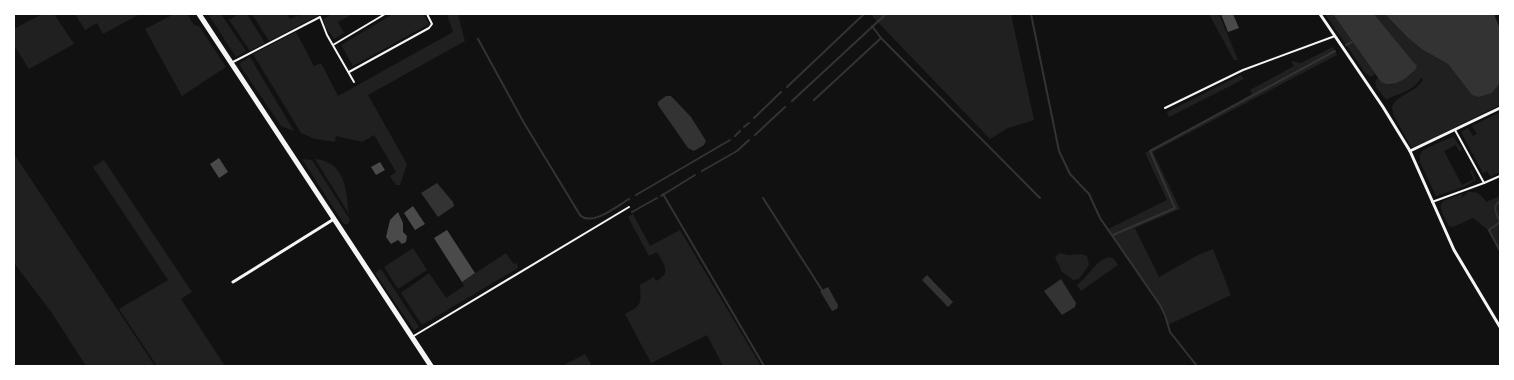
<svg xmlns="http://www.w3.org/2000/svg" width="1514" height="380" font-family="'Sofia Sans Condensed',sans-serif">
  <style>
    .green { fill: #202020 }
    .water { fill: #333 }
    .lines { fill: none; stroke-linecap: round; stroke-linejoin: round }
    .stream { stroke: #333; stroke-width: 2 }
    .building { fill: #4a4a4a }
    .service { stroke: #f5f5f5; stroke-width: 2 }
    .minor { stroke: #f5f5f5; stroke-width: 3 }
    .primary { stroke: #f5f5f5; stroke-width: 5 }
  </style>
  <rect width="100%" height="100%" fill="#111"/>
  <!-- green -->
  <g class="green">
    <polygon points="42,14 54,14 74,44 29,69 14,45 14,29"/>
    <polygon points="75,14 140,14 103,34 97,23 85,30"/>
    <polygon points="174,14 187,14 194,25 199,26 226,67 182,96 145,29"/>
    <polygon points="208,14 221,14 246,51 236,57"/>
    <polygon points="239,14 247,14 265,43 250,51 229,20"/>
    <polygon points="252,14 287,14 290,19 298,15 299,17 302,14 318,14 317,16 269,41"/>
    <polygon points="332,14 353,14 338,22 344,33 334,39 326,28 323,19"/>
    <polygon points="393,14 423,14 429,24 353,66 341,45"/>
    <polygon points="447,14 458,14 465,41 368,95 407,164 400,185 396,185 390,176 396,172 374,135 362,142 336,136 335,142 315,139 301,133 253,54 296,32 314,66 321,63 338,96 453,32"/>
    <polygon points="870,14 1011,14 1034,120 1008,128 990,139"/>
    <polygon points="1209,14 1219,14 1238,60 1234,60"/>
    <polygon points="1325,14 1333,14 1375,74 1371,77 1366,74"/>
    <path d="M1374,14H1385L1407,37L1423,50L1448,64L1472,95L1492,93L1500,83V105L1415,147H1411L1393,114L1392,107C1397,94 1415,93 1423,80L1421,78C1414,91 1399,93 1386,100L1376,87L1375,82L1378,78L1381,82L1391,85L1413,73L1415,64Z"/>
    <polygon points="1333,47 1337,55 1153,152 1180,209 1135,228 1159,277 1198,255 1213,249 1231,295 1168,325 1166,314 1161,305 1108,229 1167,200 1145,153 1252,94 1250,90 1294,66 1291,61 1301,63"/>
    <polygon points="250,57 294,131 281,126 241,67 240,63"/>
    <polygon points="1241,75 1244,79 1169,117 1167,112"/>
    <polygon points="1500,112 1500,172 1491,177 1487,171 1483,173 1461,132 1468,128 1473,136 1477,134 1472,126"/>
    <polygon points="1454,137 1462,150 1459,151 1456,145 1444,151 1462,185 1474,179 1470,171 1472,170 1476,180 1466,186 1436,196 1420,162 1420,155 1423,150 1449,138"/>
    <polygon points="14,154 155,366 86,366 52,313 14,263"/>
    <polygon points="302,159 312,160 350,220 348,224 344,224"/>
    <path d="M315,159C346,162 346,190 349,214Z"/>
    <polygon points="104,160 192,292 181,299 225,366 157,366 119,309 168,280 93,167"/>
    <path d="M1468,192C1477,191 1482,195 1486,202L1500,196V253L1487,229L1473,218L1453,227L1449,226C1436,202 1437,202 1463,194L1461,199Z"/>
    <path d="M633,214L650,246L680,230L761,366H723L707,335L651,363L625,314C642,305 641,304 640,285L654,277L656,281C672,273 664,264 657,252L649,256L628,217Z"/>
    <polygon points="413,248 427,270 398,289 384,267"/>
    <polygon points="506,253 514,264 517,263 518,268 422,325 401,293 429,273 446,298 464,286 462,282"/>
    <polygon points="1060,253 1068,255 1081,254 1087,256 1089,265 1079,279 1073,280 1061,271 1060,267 1055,258 1057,255"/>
    <path d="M1109,257L1114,259L1118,265L1081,291L1077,285C1088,277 1096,260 1109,257Z"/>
    <polygon points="381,269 419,327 414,330 375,273"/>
    <polygon points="585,354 592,366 562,366"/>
  </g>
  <!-- water -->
  <g class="water">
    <path d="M1333,14H1374L1415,64L1417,66L1415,70C1407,78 1393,89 1381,82Z"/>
    <polygon points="1385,14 1494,14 1500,29 1500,83 1492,93 1479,97 1472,95 1448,64 1423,50 1407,37"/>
    <polygon points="666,96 671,96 691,117 706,141 704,145 694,151 688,148 658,105 658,102"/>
    <polygon points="437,183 453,202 454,206 438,217 421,193"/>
    <polygon points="927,275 953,302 948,307 922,280"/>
    <polygon points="1061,279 1076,303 1075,307 1062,315 1044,291"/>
    <polygon points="828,287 838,305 837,309 832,311 820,291"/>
  </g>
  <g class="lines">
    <!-- stream -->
    <g class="stream">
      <polyline points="1031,14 1059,151 1070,174 1089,194 1100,218 1160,305 1165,315 1170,332 1197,366"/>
      <polyline points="872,26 881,38 1040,198"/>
      <path d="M478,39L524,123L580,215C592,227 617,206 629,199"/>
      <polyline points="1346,45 1352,42"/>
      <polyline points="787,87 864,14"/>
      <polyline points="814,100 880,39"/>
      <polyline points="792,101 886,14"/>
      <polyline points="754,118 781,92"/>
      <polyline points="744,127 749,123"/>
      <polyline points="755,135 785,107"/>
      <polyline points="735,136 740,131"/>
      <polyline points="702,171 737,151 749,140"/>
      <polyline points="663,194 764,366"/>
      <polyline points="636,195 730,140"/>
      <polyline points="661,196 695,175"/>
      <polyline points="763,198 822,290"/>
      <path d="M1500,201C1491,207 1497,214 1500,222L1489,230L1500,251"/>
      <polyline points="632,212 657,198"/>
      <polyline points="1113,235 1175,208 1150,151 1335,51"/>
    </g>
  </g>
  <!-- building -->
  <g class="building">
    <polygon points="1221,14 1233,14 1239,28 1228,32"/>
    <polygon points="219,158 228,172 219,178 210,164"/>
    <polygon points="380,162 385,170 376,175 371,167"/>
    <polygon points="413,206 425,224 415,230 404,213"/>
    <polygon points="398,212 403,223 403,232 407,236 406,242 402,244 398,240 391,244 386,237 390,220"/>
    <polygon points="447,230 475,273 462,282 434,238"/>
  </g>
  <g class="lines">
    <!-- service -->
    <g class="service">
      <polyline points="333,45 385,14"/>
      <polyline points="233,62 320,17 327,35 354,82"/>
      <polyline points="349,72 429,28 432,24 427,14"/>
      <polyline points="1165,108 1243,70 1335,36"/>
      <polyline points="1484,183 1500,176"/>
      <polyline points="1432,202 1484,183 1455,130"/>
      <polyline points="412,337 629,207"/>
    </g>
    <!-- minor -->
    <g class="minor">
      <polyline points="1320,14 1383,107 1410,151 1454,250 1500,327"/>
      <polyline points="1410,151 1500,108"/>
      <polyline points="233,282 334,219"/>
    </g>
    <!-- primary -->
    <polyline class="primary" points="199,14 431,366"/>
  </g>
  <!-- border -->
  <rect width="1514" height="380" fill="none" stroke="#ffffff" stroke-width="30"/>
</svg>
